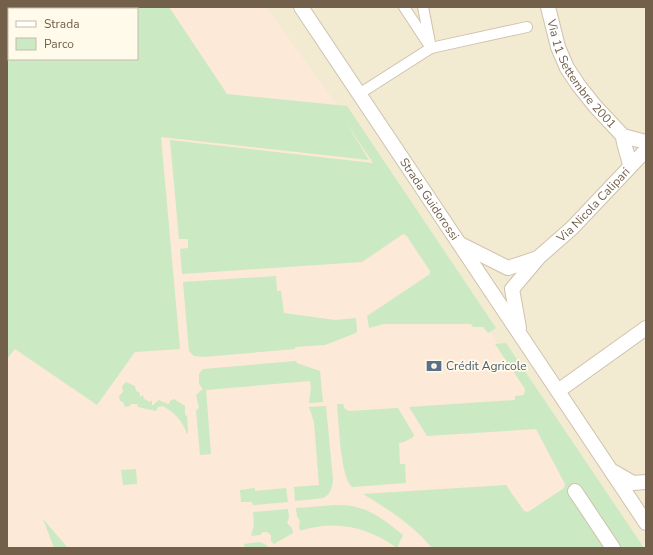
<svg xmlns="http://www.w3.org/2000/svg" width="653" height="555" font-family="'Nunito Sans',sans-serif">
  <style>
    .residential { fill: #f3ead2 }
    .commercial { fill: #fce9d7; fill-rule: evenodd }
    .green { fill: #cbe9c2; fill-rule: evenodd }
    .lines { fill: none; stroke-linecap: round; stroke-linejoin: round }
    .pedestrian-casing { stroke: #cfc2ad; stroke-width: 12 }
    .minor-casing { stroke: #cfc2ad; stroke-width: 16 }
    .pedestrian { stroke: #fff; stroke-width: 10 }
    .minor { stroke: #fff; stroke-width: 14 }
    .labels { text-anchor: middle; stroke-width: 3.5; stroke-linejoin: round; paint-order: stroke }
    .street-label { font-size: 12px; fill: #73604a; stroke: #fffae9 }
    .service-label { font-size: 12px; fill: #4e5e75; stroke: #fffae9; text-anchor: start }
  </style>
  <rect width="100%" height="100%" fill="#fcf7e3"/>
  <!-- residential -->
  <polygon class="residential" points="261,7 646,7 646,548 632,548"/>
  <!-- commercial -->
  <path class="commercial" d="M7,7H266L375,157L633,548H7ZM9,9H137V59H9Z"/>
  <!-- green -->
  <g class="green">
    <path d="M7,7H169L227,94L347,106L496,328L488,333L483,327H473L471,324H384L369,328L367,316L430,274V271L406,235L403,234L362,262L182,274L180,249L188,248V239H179L170,140L373,163L345,121L369,160L161,137L180,349L135,352L97,405L15,349L7,359ZM9,9H137V59H9Z"/>
    <polygon points="276,276 277,291 281,291 284,313 335,320 356,318 357,331 356,333 325,345 295,347 295,349 203,357 194,356 189,351 183,282"/>
    <path d="M506,343L644,548H621L613,537L569,495L605,548H432C413,525 388,509 363,494L506,485L524,511L528,512L564,488L565,484L536,429L427,436L409,407L515,400V396L524,395L525,389L495,344Z"/>
    <polygon points="296,361 297,363 320,371 323,402 309,403 311,387 310,381 206,390 211,454 200,455 196,410 199,408 196,395 203,389 199,384 199,374 203,369"/>
    <path d="M126,382L135,386L136,391L140,393V397L143,395L144,399L150,402L152,400V405H154L155,403L159,400L165,403L167,401L166,404H169L170,401L174,399L185,406V415L187,416L188,433L187,434C182,420 175,413 163,406L158,407L156,411L138,407L137,404H131L130,406L125,407L123,402L120,401L119,396L123,392L122,386Z"/>
    <path d="M337,404H343L345,409L349,411L398,408L414,435L413,437L404,442L399,443L400,464H405L406,483L352,487C340,476 339,422 337,404Z"/>
    <path d="M326,406L333,480C332,488 331,494 323,498L295,501L294,487L319,485L314,422L309,407Z"/>
    <polygon points="136,469 137,484 123,485 121,470"/>
    <polygon points="255,488 255,491 286,488 288,502 253,505 252,502 241,502 240,490"/>
    <path d="M337,505C365,504 382,518 403,535L397,548C369,527 334,519 300,531L299,526L300,521L297,516L296,508Z"/>
    <polygon points="288,509 289,517 287,523 292,528 293,533 274,544 271,541 271,535 267,532 263,532 260,535 251,536 254,525 253,512"/>
    <polygon points="43,519 67,547 67,548 54,548"/>
    <polygon points="260,542 266,545 269,548 245,548 244,544"/>
  </g>
  <g class="lines">
    <defs>
      <g id="pedestrian">
        <polyline points="404,7 431,48 527,27"/>
        <polyline points="359,94 431,48 423,7"/>
      </g>
      <g id="minor">
        <path id="s1" d="M301,7L646,523"/>
        <path id="s2" d="M548,7L558,47L567,68L579,86L595,106L623,136L646,142"/>
        <path d="M623,136C623,144 629,157 630,166"/>
        <polyline points="460,244 508,268 538,258"/>
        <path id="s3" d="M519,328L512,289L539,257L572,228L646,150"/>
        <polyline points="558,391 646,328"/>
        <polyline points="614,472 633,483 646,482"/>
        <polyline points="575,491 613,548"/>
      </g>
    </defs>
    <!-- pedestrian casing -->
    <use href="#pedestrian" class="pedestrian-casing"/>
    <!-- minor casing -->
    <use href="#minor" class="minor-casing"/>
    <!-- pedestrian -->
    <use href="#pedestrian" class="pedestrian"/>
    <!-- minor -->
    <use href="#minor" class="minor"/>
  </g>
  <!-- icons -->
  <defs>
    <symbol id="bank-bare" viewBox="-9 -9 18 18"><path d="M-6-4H6V4H-6ZM0-2.3a2.3 2.3 0 1 0 0 4.6a2.3 2.3 0 1 0 0-4.6Z" fill="#5c6f8a" stroke="#fffae9" stroke-width="2.5" paint-order="stroke"/></symbol>
  </defs>
  <g fill-rule="evenodd">
    <use href="#bank-bare" x="423" y="355" width="22" height="22"/>
  </g>
  <g class="labels">
    <!-- street labels -->
    <g class="street-label">
      <text dy="4" stroke="none"><textPath href="#s2" startOffset="76">Via 11 Settembre 2001</textPath></text>
      <text dy="4" stroke="none"><textPath href="#s1" startOffset="231">Strada Guidorossi</textPath></text>
      <text dy="4" stroke="none"><textPath href="#s3" startOffset="157">Via Nicola Calipari</textPath></text>
    </g>
    <!-- service labels -->
    <g class="service-label">
      <text x="446" y="370">Crédit Agricole</text>
    </g>
  </g>
  <!-- border -->
  <rect width="653" height="555" fill="none" stroke="#73604a" stroke-width="16"/>
  <!-- legend -->
  <rect x="8" y="8" width="130" height="52" fill="#fffae9" stroke="#c7bca9"/>
  <rect x="16" y="21" width="20" height="6" fill="#ffffff" stroke="#c7bca9"/>
  <text x="44" y="28" font-size="12" fill="#73604a">Strada</text>
  <rect x="16" y="38" width="20" height="12" fill="#cbe9c2" stroke="#c7bca9"/>
  <text x="44" y="48" font-size="12" fill="#73604a">Parco</text>
</svg>
